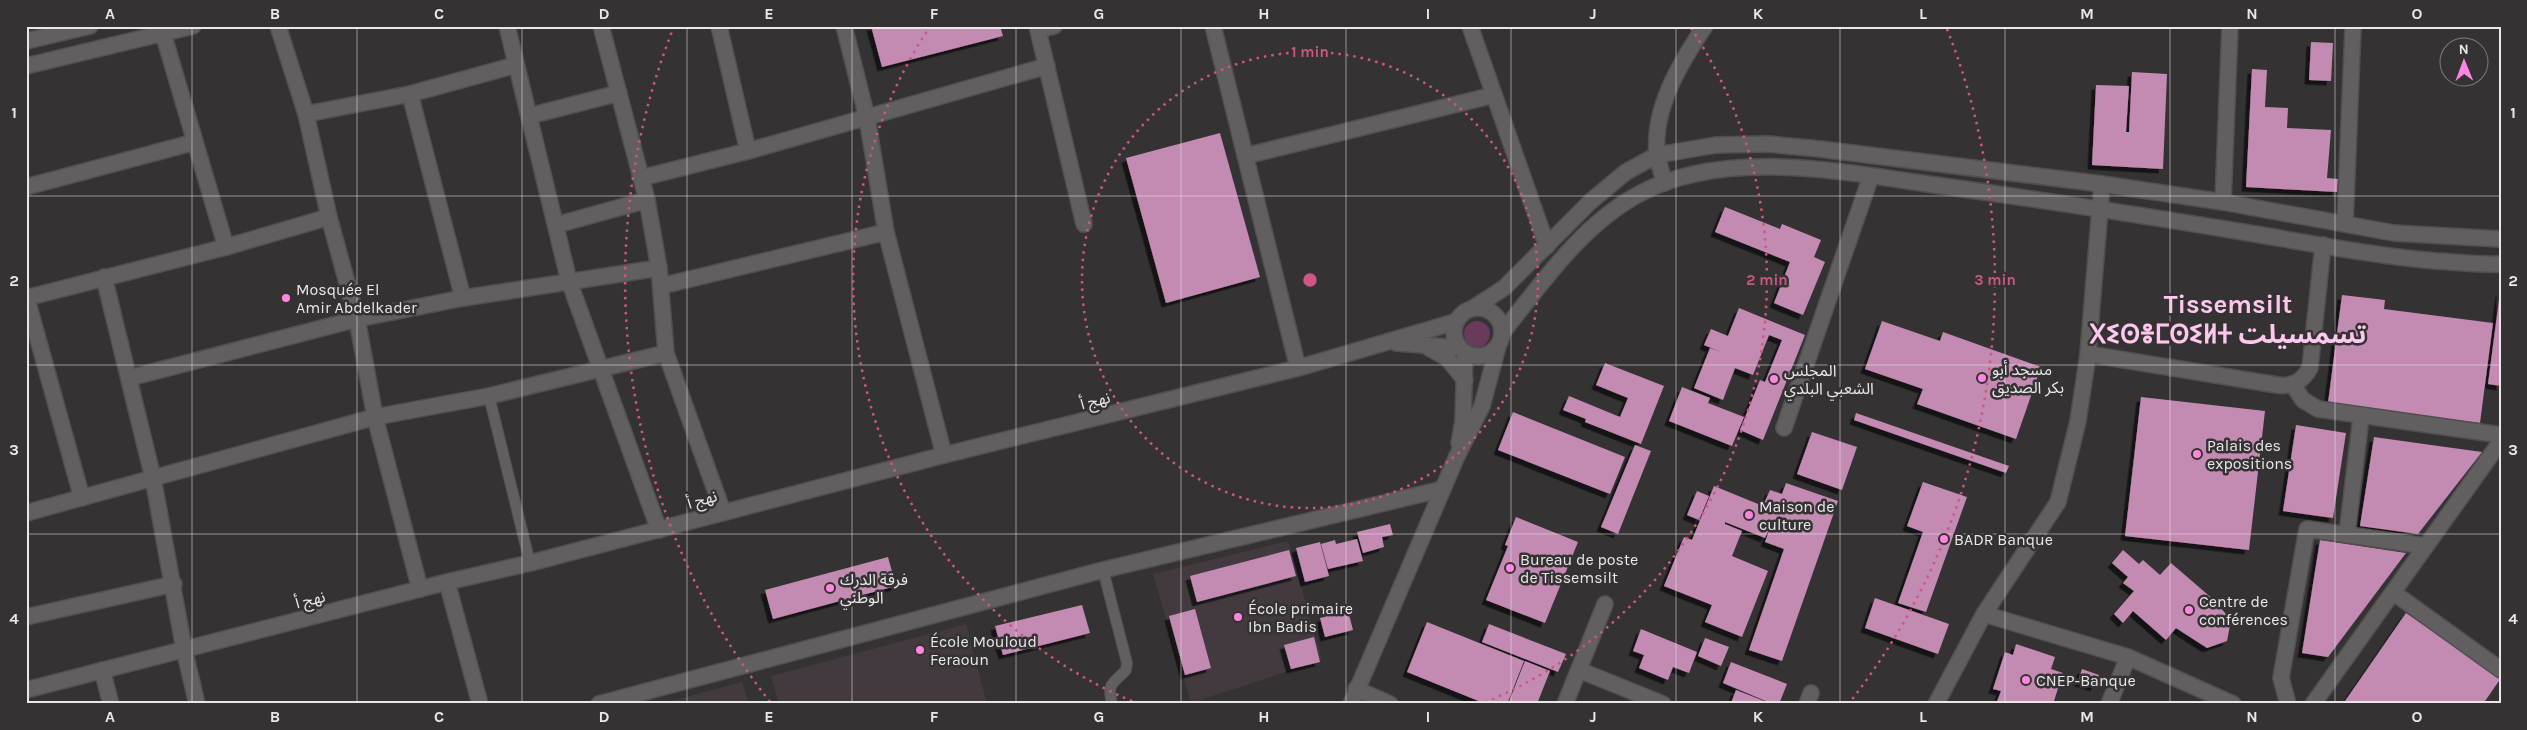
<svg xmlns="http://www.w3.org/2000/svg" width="2527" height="730" font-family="Karla,'Noto Sans Arabic','Noto Sans Tifinagh',sans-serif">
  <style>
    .built { fill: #423a3f }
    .green { fill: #683b5b }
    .building { fill: #c38ab2; filter: url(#shadow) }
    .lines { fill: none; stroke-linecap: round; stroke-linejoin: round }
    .lane-casing { stroke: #514f50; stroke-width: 12 }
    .street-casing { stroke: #514f50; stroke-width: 18 }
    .secondary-casing { stroke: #514f50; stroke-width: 18 }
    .lane { stroke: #625f61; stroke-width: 10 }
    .street { stroke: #625f61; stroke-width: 15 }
    .secondary { stroke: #625f61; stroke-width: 15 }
    .grid { fill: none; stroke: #e9e7e8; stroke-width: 1; stroke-opacity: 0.55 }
    .ring { fill: none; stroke: #ce5685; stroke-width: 2.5; stroke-dasharray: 2.5 5 }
    .poi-dot { fill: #ff85df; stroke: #353234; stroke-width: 2 }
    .labels { text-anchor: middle; stroke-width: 5; stroke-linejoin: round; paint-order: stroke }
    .poi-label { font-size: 16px; fill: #e9e7e8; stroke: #353234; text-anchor: start }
    .street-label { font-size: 16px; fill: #e9e7e8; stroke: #353234 }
    .town-label { font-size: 26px; font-weight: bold; fill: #fec7ed; stroke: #353234 }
    .centre { fill: #ce5685; stroke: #353234; stroke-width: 2.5 }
    .ring-label { font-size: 15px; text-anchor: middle; font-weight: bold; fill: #ce5685; stroke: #353234; stroke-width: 5; stroke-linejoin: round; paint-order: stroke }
    .neatline { fill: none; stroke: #e9e7e8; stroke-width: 2 }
    .grid-label { font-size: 16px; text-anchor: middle; font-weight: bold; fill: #e9e7e8 }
  </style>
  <defs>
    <filter id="shadow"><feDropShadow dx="-4.5" dy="4.5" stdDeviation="0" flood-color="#0009"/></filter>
  </defs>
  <rect width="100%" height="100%" fill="#353234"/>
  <!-- built -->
  <g class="built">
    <polygon points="1288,541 1322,660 1191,703 1153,574"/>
    <polygon points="966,624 987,704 779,704 771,676"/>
    <polygon points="742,682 749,704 660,704"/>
  </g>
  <!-- green -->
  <circle class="green" cx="1477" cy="334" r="13"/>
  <!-- building -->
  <g class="building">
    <polygon points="871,26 1000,26 1003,36 882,67"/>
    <polygon points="2311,42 2333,43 2331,81 2309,80"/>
    <polygon points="2252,69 2267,70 2265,107 2288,108 2287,128 2331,130 2327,178 2338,179 2337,192 2246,187"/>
    <polygon points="2132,72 2167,74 2163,169 2092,165 2096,85 2129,86 2126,132 2129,132"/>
    <polygon points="1220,133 1260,277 1166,303 1126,158"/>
    <polygon points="1725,207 1780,229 1782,224 1821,240 1814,257 1825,262 1803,315 1774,303 1790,262 1715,232"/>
    <polygon points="2500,292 2501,292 2501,386 2488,384"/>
    <polygon points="2342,295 2385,300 2384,309 2493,323 2480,423 2328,403"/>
    <polygon points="1739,308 1805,335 1763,440 1740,430 1760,380 1765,382 1782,340 1769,335 1753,375 1735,368 1723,400 1694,388 1710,348 1721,352 1704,345 1711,329 1728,336"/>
    <polygon points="1882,321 1940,341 1943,332 2041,367 2016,439 1917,404 1923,389 1865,369"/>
    <polygon points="1605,363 1664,386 1641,444 1585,422 1586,419 1563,410 1569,396 1620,417 1628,398 1596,385"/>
    <polygon points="1682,387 1710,398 1708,403 1744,417 1732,446 1669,421"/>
    <polygon points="2141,397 2265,411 2249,550 2125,536"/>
    <polygon points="1513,412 1625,457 1610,494 1498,450"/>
    <polygon points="1856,413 2009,466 2006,473 1854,420"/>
    <polygon points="2296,425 2346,433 2333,518 2283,511"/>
    <polygon points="1812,432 1857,447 1842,490 1797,474"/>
    <polygon points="2374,437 2431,445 2482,452 2418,534 2360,526"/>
    <polygon points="1635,445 1651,451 1618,534 1601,527"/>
    <polygon points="1923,482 1967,497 1926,612 1898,603 1923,532 1907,526"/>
    <polygon points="1786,483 1838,501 1782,661 1749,650 1784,549 1765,542 1773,520 1765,538 1725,522 1725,524 1742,531 1732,556 1768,571 1742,637 1705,622 1712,605 1664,586 1684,537 1692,540 1714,486 1763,506 1770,490 1782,494"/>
    <polygon points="1697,491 1709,496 1699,520 1687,515"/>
    <polygon points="1516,517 1578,542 1545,623 1486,600 1508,546 1505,545"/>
    <polygon points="1390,524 1393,535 1382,537 1384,547 1363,553 1357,532"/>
    <polygon points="1357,539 1363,561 1328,569 1321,544 1335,540 1336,544"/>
    <polygon points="2320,540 2406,553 2328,657 2302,653"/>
    <polygon points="1320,542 1329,576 1305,582 1296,548"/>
    <polygon points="1289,550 1296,576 1197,602 1190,576"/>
    <polygon points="2123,550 2139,564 2143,560 2160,575 2171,563 2214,600 2231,620 2227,641 2207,648 2176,628 2166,640 2133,611 2123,623 2114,614 2134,591 2123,583 2128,577 2112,563"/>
    <polygon points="888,557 896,586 773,619 765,590"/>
    <polygon points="1875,598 1949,624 1938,654 1865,628"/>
    <polygon points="1082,605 1090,633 1003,655 995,626"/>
    <polygon points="1347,607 1353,630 1325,637 1320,618 1332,615 1331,611"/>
    <polygon points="1195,609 1211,668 1185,675 1169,616"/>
    <polygon points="2406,613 2501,678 2483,704 2343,704"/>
    <polygon points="1427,622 1524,661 1507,704 1486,704 1407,672"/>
    <polygon points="1489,624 1566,654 1558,672 1482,642"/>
    <polygon points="1641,629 1697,652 1689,673 1673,667 1668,680 1639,668 1644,655 1633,651"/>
    <polygon points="1314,637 1320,662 1291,669 1284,645"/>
    <polygon points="1705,638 1729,647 1721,666 1698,656"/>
    <polygon points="2016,644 2055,657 2051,669 2063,673 2053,704 1996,704 2001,691 1993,689 2005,652 2013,655"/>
    <polygon points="1525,661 1550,671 1537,704 1523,701 1522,704 1508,704"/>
    <polygon points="1731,662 1787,684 1779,704 1773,704 1723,683"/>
    <polygon points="2082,669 2099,675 2095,687 2078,681"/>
    <polygon points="1736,690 1764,701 1762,704 1731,703"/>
  </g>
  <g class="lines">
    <defs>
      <g id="lane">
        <polyline points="489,396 530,563"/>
        <path d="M1103,570L1127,663L1126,670C1112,685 1107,682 1112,704"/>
      </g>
      <g id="street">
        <polyline points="278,26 306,114 329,217 357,319 375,417 420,589"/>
        <polyline points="507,26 569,281 659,530"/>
        <polyline points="601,26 647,200 659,268 666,353 723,512"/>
        <polyline points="719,26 748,151"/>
        <polyline points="844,26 867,118 886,232 944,455"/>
        <polyline points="1037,26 1084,224"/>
        <polyline points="1213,26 1298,368"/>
        <polyline points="1470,26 1547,246"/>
        <polyline points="1038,30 1054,26"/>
        <polyline points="163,33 226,247"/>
        <polyline points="410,94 463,298"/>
        <polyline points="306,114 410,94 516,65"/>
        <polyline points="529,116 619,93"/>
        <polyline points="1245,156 1494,95"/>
        <polyline points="641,178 748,151 1047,66"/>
        <polyline points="26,187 195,142"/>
        <polyline points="2223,202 2230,26"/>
        <polyline points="2345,224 2353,26"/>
        <polyline points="556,225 647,200"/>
        <polyline points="104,277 153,478 184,649 197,704"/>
        <polyline points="661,286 886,232"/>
        <polyline points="26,296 82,498"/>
        <polyline points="26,298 226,247 329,217"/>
        <path d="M2088,354L2277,385C2292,387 2302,382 2310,368L2323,245"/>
        <polyline points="129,378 357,319 463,298 659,268"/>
        <polyline points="2293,385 2303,400 2318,409 2501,435"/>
        <polyline points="1784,428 1871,176"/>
        <polyline points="26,513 375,417 489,396 666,353"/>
        <polyline points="2347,534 2361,417"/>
        <polyline points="447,582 480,704"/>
        <polyline points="2394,593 2501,670"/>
        <polyline points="1984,614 2128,657 2233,704"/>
        <polyline points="26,617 174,584"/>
        <polyline points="102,670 111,704"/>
        <polyline points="1579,670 1663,704"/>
        <polyline points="1356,689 1390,704"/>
        <polyline points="599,704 1103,570 1443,489"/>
        <polyline points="1565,704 1605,604"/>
        <polyline points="1807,704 1811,693"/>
        <polyline points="1936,704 1984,614 2058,502 2078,421 2088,354 2102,184"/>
        <polyline points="2109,704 2128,657"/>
        <polyline points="2288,704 2281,678 2307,529 2425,546"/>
        <polyline points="2313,704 2501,441"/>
      </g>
      <g id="secondary">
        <polyline points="26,41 90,26"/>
        <polyline points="26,66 193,26"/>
        <path d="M1665,183C1662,173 1658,163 1657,153C1653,108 1680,63 1705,26"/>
        <circle cx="1478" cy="332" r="24"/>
        <polyline points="1473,308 1504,288 1591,201 1626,172 1657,155 1716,145 1768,144 1820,149 2102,184 2223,202 2394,233 2501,239"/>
        <path d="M1502,333C1542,283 1583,223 1641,193C1723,150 1834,170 1921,183C2035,199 2148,216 2261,235C2319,245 2378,256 2436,261C2458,262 2479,265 2501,264"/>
        <polyline points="1396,343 1460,348"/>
        <polyline points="1429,348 1447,358 1465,380"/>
        <polyline points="1459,443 1463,421 1465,353"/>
        <polyline points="26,690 447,582 530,563 944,455 1298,368 1455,322"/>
        <polyline points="1351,704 1457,456 1482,406 1498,346"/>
      </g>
    </defs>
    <!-- lane casing -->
    <use href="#lane" class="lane-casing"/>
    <!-- street casing -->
    <use href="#street" class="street-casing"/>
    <!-- secondary casing -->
    <use href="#secondary" class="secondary-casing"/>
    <!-- lane -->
    <use href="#lane" class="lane"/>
    <!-- street -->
    <use href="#street" class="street"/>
    <!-- secondary -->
    <use href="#secondary" class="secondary"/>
  </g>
  <!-- grid -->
  <path class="grid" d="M192,26V704M357,26V704M522,26V704M687,26V704M852,26V704M1016,26V704M1181,26V704M1346,26V704M1511,26V704M1676,26V704M1840,26V704M2005,26V704M2170,26V704M2335,26V704M26,196H2501M26,365H2501M26,534H2501"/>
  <!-- distance rings -->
  <g class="ring">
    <circle cx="1310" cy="280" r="228"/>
    <path d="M1139 704A457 457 0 0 1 929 28M1691 28A457 457 0 0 1 1481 704"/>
    <path d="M770 702A685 685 0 0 1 673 29M1947 29A685 685 0 0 1 1850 702"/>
  </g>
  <!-- markers -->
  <g class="poi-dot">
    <circle cx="286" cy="298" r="5"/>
    <circle cx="1982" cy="378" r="5"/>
    <circle cx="1774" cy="379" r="5"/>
    <circle cx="2197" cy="454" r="5"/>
    <circle cx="1749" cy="515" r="5"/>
    <circle cx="1944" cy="539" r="5"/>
    <circle cx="1510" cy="568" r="5"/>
    <circle cx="830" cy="588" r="5"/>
    <circle cx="2189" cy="610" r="5"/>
    <circle cx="1238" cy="617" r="5"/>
    <circle cx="920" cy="650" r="5"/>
    <circle cx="2026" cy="680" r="5"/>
  </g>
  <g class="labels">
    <!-- poi labels -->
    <g class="poi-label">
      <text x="296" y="295">Mosquée El<tspan x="296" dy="18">Amir Abdelkader</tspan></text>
      <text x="1992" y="375">مسجد أبو<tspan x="1992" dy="18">بكر الصديق</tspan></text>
      <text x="1784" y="376">المجلس<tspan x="1784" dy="18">الشعبي البلدي</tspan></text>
      <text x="2207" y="451">Palais des<tspan x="2207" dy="18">expositions</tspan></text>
      <text x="1759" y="512">Maison de<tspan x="1759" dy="18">culture</tspan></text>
      <text x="1954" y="545">BADR Banque</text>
      <text x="1520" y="565">Bureau de poste<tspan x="1520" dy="18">de Tissemsilt</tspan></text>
      <text x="840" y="585">فرقة الدرك<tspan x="840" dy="18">الوطني</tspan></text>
      <text x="2199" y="607">Centre de<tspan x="2199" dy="18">conférences</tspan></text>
      <text x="1248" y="614">École primaire<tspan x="1248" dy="18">Ibn Badis</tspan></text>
      <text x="930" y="647">École Mouloud<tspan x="930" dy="18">Feraoun</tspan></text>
      <text x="2036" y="686">CNEP-Banque</text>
    </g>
    <!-- street labels -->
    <g class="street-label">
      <text transform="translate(1095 400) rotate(-14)" y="6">نهج أ</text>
      <text transform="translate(702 499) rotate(-16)" y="6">نهج أ</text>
      <text transform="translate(310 599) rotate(-14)" y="6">نهج أ</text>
    </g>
    <!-- town labels -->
    <g class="town-label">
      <text x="2228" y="313">Tissemsilt<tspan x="2228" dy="30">ⵝⵉⵙⴻⵎⵙⵉⵍⵜ تسمسيلت</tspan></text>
    </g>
  </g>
  <circle cx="1310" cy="280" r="8" class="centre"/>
  <g class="ring-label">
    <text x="1310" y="57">1 min</text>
    <text x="1767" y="285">2 min</text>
    <text x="1995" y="285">3 min</text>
  </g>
  <!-- border -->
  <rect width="2527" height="730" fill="none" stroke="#353234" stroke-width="55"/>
  <!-- north arrow -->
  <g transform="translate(2464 62) rotate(359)"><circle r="24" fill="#353234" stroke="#7d7a7c"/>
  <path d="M0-4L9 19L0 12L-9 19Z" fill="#ff85df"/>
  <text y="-8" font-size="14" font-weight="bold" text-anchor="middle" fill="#e9e7e8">N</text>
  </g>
  <rect x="28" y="28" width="2472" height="674" class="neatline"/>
  <g class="grid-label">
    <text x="110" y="19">A</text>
    <text x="275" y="19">B</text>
    <text x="439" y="19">C</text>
    <text x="604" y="19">D</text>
    <text x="769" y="19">E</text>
    <text x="934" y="19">F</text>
    <text x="1099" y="19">G</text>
    <text x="1264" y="19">H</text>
    <text x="1428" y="19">I</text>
    <text x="1593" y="19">J</text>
    <text x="1758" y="19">K</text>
    <text x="1923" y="19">L</text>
    <text x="2087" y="19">M</text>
    <text x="2252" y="19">N</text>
    <text x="2417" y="19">O</text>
    <text x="14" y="118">1</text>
    <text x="2513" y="118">1</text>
    <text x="14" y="286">2</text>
    <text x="2513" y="286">2</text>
    <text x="14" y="455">3</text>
    <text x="2513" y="455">3</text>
    <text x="14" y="624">4</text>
    <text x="2513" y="624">4</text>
    <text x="110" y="722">A</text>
    <text x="275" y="722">B</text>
    <text x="439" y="722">C</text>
    <text x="604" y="722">D</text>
    <text x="769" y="722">E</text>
    <text x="934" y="722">F</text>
    <text x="1099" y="722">G</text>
    <text x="1264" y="722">H</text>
    <text x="1428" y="722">I</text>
    <text x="1593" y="722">J</text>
    <text x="1758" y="722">K</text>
    <text x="1923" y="722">L</text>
    <text x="2087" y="722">M</text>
    <text x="2252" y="722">N</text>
    <text x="2417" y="722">O</text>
  </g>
</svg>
